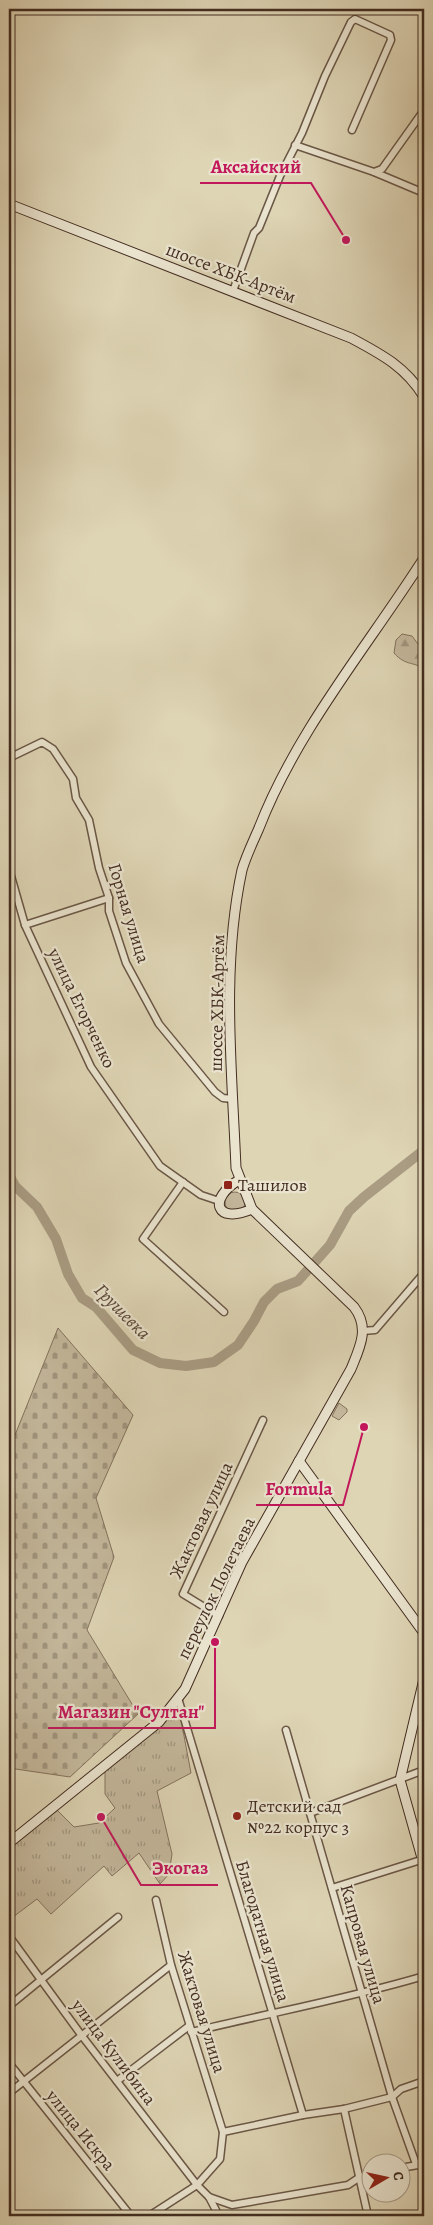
<svg xmlns="http://www.w3.org/2000/svg" width="433" height="2225" font-family="Alegreya,serif">
  <style>
    .grass { fill: #c4b89c; stroke: #84725e }
    .forest { fill: url(#forest-firs); stroke: #84725e }
    .cemetery { fill: url(#cemetery-stones); stroke: #84725e }
    .park { fill: url(#park-tufts); stroke: #84725e }
    .lines { fill: none; stroke-linecap: round; stroke-linejoin: round }
    .river { stroke: #a99c83; stroke-width: 10 }
    .street-casing { stroke: #6a5746; stroke-width: 9 }
    .secondary-casing { stroke: #432d21; stroke-width: 11 }
    .street { stroke: #eae4cf; stroke-width: 6 }
    .secondary { stroke: #eae4cf; stroke-width: 9 }
    .poi-dot { fill: #8f2418; stroke: #eae4cf; stroke-width: 2 }
    .labels { text-anchor: middle; stroke-width: 4.5; stroke-linejoin: round; paint-order: stroke }
    .street-label { font-size: 18px; fill: #432d21; stroke: #eae4cf }
    .poi-label { font-size: 18px; fill: #432d21; stroke: #eae4cf; text-anchor: start }
    .water-label { font-size: 19px; font-style: italic; fill: #5c493a; stroke: #eae4cf }
    .leader { fill: none; stroke: #c2185b; stroke-width: 2 }
    .callout-dot { fill: #c2185b; stroke: #eae4cf; stroke-width: 2 }
    .callout-label { font-size: 19px; text-anchor: middle; font-weight: bold; fill: #c2185b; stroke: #eae4cf; stroke-width: 4.5; stroke-linejoin: round; paint-order: stroke }
  </style>
  <defs>
    <pattern id="forest-firs" width="22" height="20" patternUnits="userSpaceOnUse" patternTransform="scale(1.25)"><rect width="22" height="20" fill="#c4b89c"/><path d="M5 1l3.5 6h-7zM16 11l3.5 6h-7z" fill="#a1967f"/></pattern>
    <pattern id="cemetery-stones" width="16" height="16" patternUnits="userSpaceOnUse" patternTransform="scale(1.25)"><rect width="16" height="16" fill="#c4b89c"/><path d="M2 7V4a2 2 0 0 1 4 0v3zM10 15v-3a2 2 0 0 1 4 0v3z" fill="#a1967f"/></pattern>
    <pattern id="park-tufts" width="24" height="20" patternUnits="userSpaceOnUse" patternTransform="scale(1.25)"><rect width="24" height="20" fill="#c4b89c"/><path d="M3 7l-1-3M5 7V3M7 7l1-3M15 17l-1-3M17 17v-4M19 17l1-3" fill="none" stroke="#a1967f"/></pattern>
  </defs>
  <rect width="100%" height="100%" fill="#ded5b5"/>
  <filter id="stains"><feTurbulence type="fractalNoise" baseFrequency=".004" numOctaves="4"/><feColorMatrix values="0 0 0 0 .2 0 0 0 0 .09 0 0 0 0 .02 0 0 0 .5 -.17"/></filter>
  <radialGradient id="worn" r=".72"><stop offset=".6" stop-color="#630" stop-opacity="0"/><stop offset="1" stop-color="#630" stop-opacity=".3"/></radialGradient>
  <!-- grass -->
  <g class="grass">
    <circle cx="235" cy="1202" r="10"/>
    <polygon points="339,1403 347,1409 347,1412 339,1420 332,1416"/>
  </g>
  <!-- forest -->
  <path class="forest" d="M402,634L412,636L424,652V670C416,661 406,667 394,653L396,640Z"/>
  <!-- cemetery -->
  <polygon class="cemetery" points="58,1328 133,1415 96,1498 114,1557 87,1630 138,1714 70,1777 9,1768 9,1450"/>
  <!-- park -->
  <polygon class="park" points="178,1704 191,1773 157,1791 172,1854 169,1874 160,1884 139,1853 112,1876 104,1866 51,1914 37,1899 9,1920 9,1846 56,1809 74,1827 99,1823 115,1808 105,1794 105,1769"/>
  <g class="lines">
    <!-- river -->
    <polyline class="river" points="9,1175 15,1186 37,1207 56,1239 68,1274 82,1298 96,1307 133,1350 160,1363 186,1366 214,1362 238,1345 254,1321 264,1302 277,1289 298,1281 330,1245 349,1211 364,1197 424,1150"/>
    <defs>
      <g id="street">
        <polyline points="295,145 374,172 424,193"/>
        <polyline points="374,172 382,169 424,110"/>
        <polyline points="233,291 254,233 259,228 280,176 302,133 325,76 351,22 355,19 390,35 391,40 352,130"/>
        <polyline points="9,758 42,742 53,749 73,779 76,798 89,820 99,868 109,898 109,911 126,963 159,1024 215,1092 223,1098 233,1099"/>
        <polyline points="9,869 25,925 91,1067 160,1166 201,1195 219,1201"/>
        <polyline points="25,925 109,898"/>
        <polyline points="183,1182 143,1239 224,1312"/>
        <polyline points="363,1331 375,1330 424,1273"/>
        <polyline points="219,1616 183,1594 263,1420"/>
        <polyline points="178,1698 303,2115"/>
        <polyline points="286,1730 392,2097 416,2164"/>
        <polyline points="310,1813 424,1770"/>
        <polyline points="332,1888 424,1859"/>
        <polyline points="156,1900 171,1965 223,2132"/>
        <polyline points="9,1936 82,2036 197,2185 209,2197 232,2205 348,2185 360,2177 370,2175"/>
        <polyline points="9,2006 118,1917"/>
        <path d="M191,2032C269,2013 347,1999 424,1976"/>
        <polyline points="9,2063 131,2216"/>
        <polyline points="117,2081 189,2026"/>
        <polyline points="9,2093 171,1965"/>
        <polyline points="344,2109 368,2216"/>
        <polyline points="400,2168 424,2164"/>
        <polyline points="209,2197 219,2216"/>
        <polyline points="149,2216 197,2185 220,2159 223,2132 303,2115 344,2109 392,2097 401,2089 424,2081"/>
      </g>
      <g id="secondary">
        <path d="M9,204L351,338C381,354 406,367 424,397"/>
        <path d="M239,1180C207,1199 216,1225 252,1209"/>
        <polyline points="299,1461 424,1633"/>
        <polyline points="424,1679 400,1780 424,1865"/>
        <path d="M9,1843L159,1722L185,1689L242,1562L351,1369C360,1347 370,1328 354,1307L252,1209L236,1168C232,1069 221,968 242,870C246,856 253,842 259,828C297,730 368,646 424,558"/>
      </g>
    </defs>
    <!-- street casing -->
    <use href="#street" class="street-casing"/>
    <!-- secondary casing -->
    <use href="#secondary" class="secondary-casing"/>
    <!-- street -->
    <use href="#street" class="street"/>
    <!-- secondary -->
    <use href="#secondary" class="secondary"/>
  </g>
  <!-- markers -->
  <g class="poi-dot">
    <rect x="223" y="1180" width="10" height="10" rx="2.5"/>
    <circle cx="237" cy="1816" r="5"/>
  </g>
  <g class="labels">
    <!-- street labels -->
    <g class="street-label">
      <text transform="translate(231 273) rotate(21)" y="6">шоссе ХБК-Артём</text>
      <text transform="translate(129 913) rotate(73)" y="6">Горная улица</text>
      <text transform="translate(217 1003) rotate(-89)" y="6">шоссе ХБК-Артём</text>
      <text transform="translate(82 1008) rotate(64)" y="6">улица Егорченко</text>
      <text transform="translate(201 1520) rotate(-65)" y="6">Жактовая улица</text>
      <text transform="translate(216 1588) rotate(-64)" y="6">переулок Полетаева</text>
      <text transform="translate(263 1931) rotate(73)" y="6">Благодатная улица</text>
      <text transform="translate(363 1944) rotate(74)" y="6">Капровая улица</text>
      <text transform="translate(202 2012) rotate(73)" y="6">Жактовая улица</text>
      <text transform="translate(114 2052) rotate(53)" y="6">улица Кулибина</text>
      <text transform="translate(81 2130) rotate(51)" y="6">улица Искра</text>
    </g>
    <!-- poi labels -->
    <g class="poi-label">
      <text x="238" y="1191">Ташилов</text>
      <text x="247" y="1812">Детский сад<tspan x="247" dy="21">№22 корпус 3</tspan></text>
    </g>
    <!-- water labels -->
    <g class="water-label">
      <text transform="translate(123 1311) rotate(45)" y="7">Грушевка</text>
    </g>
  </g>
  <!-- callouts -->
  <path class="leader" d="M346 240L311 183H200M364 1427L343 1505H256M215 1642L215 1728H48M101 1817L141 1885H218"/>
  <g class="callout-dot">
    <circle cx="346" cy="240" r="5"/>
    <circle cx="364" cy="1427" r="5"/>
    <circle cx="215" cy="1642" r="5"/>
    <circle cx="101" cy="1817" r="5"/>
  </g>
  <g class="callout-label">
    <text x="256" y="173">Аксайский</text>
    <text x="299" y="1495">Formula</text>
    <text x="131" y="1718">Магазин "Султан"</text>
    <text x="180" y="1874">Экогаз</text>
  </g>
  <!-- margin -->
  <rect width="433" height="2225" fill="none" stroke="#ded5b5" stroke-width="30"/>
  <rect x="10" y="10" width="413" height="2205" fill="none" stroke="#432d21" stroke-width="2.5"/>
  <rect x="15" y="15" width="403" height="2195" fill="none" stroke="#432d21"/>
  <!-- north arrow -->
  <g transform="translate(386 2178) rotate(81)"><circle r="24" fill="#eae4cf" stroke="#a79b89"/>
  <path d="M0-4L9 19L0 12L-9 19Z" fill="#8f2418"/>
  <text y="-8" font-size="14" font-weight="bold" text-anchor="middle" fill="#432d21">С</text>
  </g>
  <rect width="100%" height="100%" filter="url(#stains)"/>
  <rect width="100%" height="100%" fill="url(#worn)"/>
</svg>
